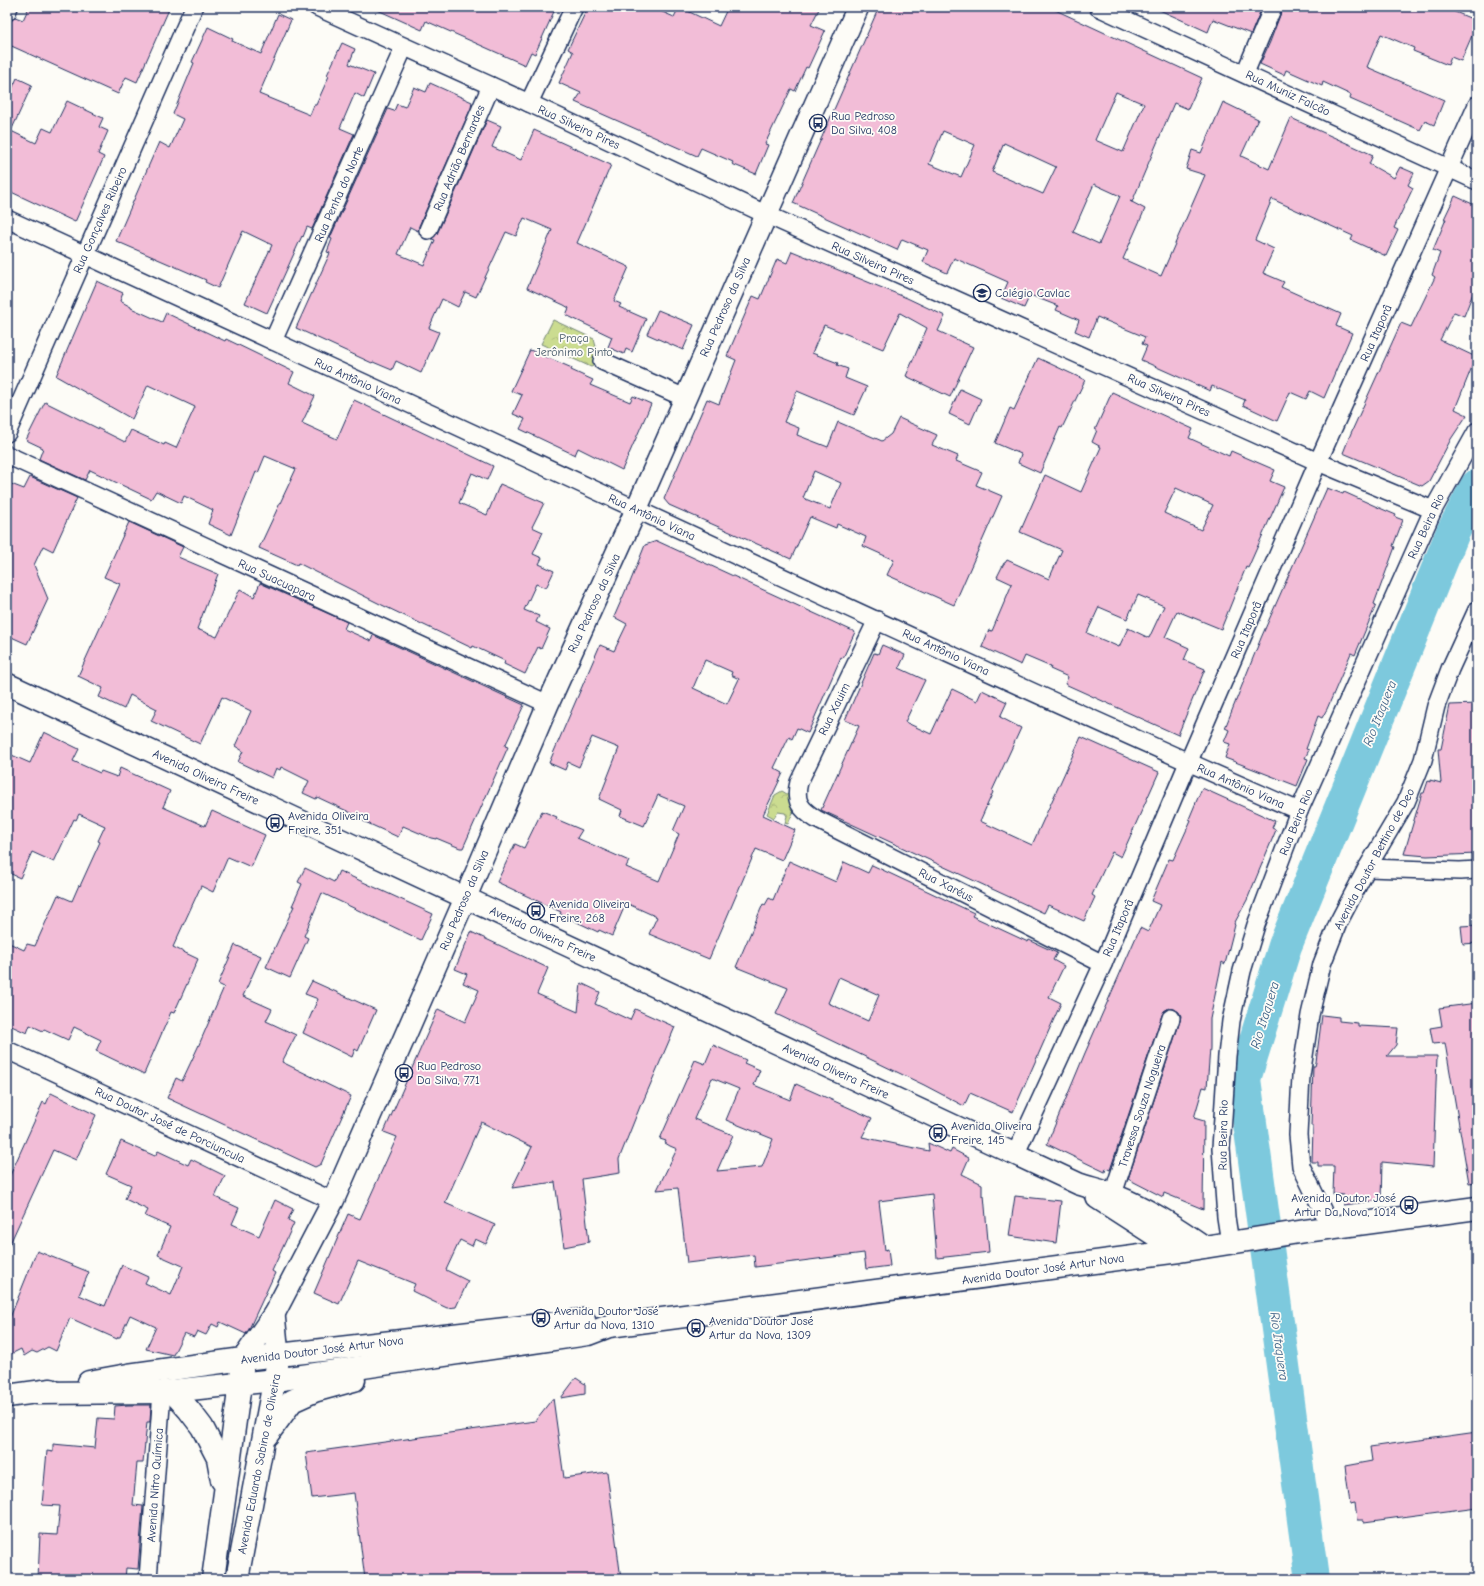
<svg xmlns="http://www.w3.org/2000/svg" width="1484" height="1586" font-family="'Comic Neue',sans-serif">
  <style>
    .park { fill: url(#park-crowns); stroke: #738677 }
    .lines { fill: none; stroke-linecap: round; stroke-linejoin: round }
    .river { stroke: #7dc9dd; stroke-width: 34 }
    .building { fill: #f2bdd7; stroke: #1b2f5e; fill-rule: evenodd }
    .minor-casing { stroke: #1b2f5e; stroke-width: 20 }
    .tertiary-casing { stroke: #1b2f5e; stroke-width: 24 }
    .secondary-casing { stroke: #1b2f5e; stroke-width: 25 }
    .minor { stroke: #fdfcf7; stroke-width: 17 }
    .tertiary { stroke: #fdfcf7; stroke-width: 21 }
    .secondary { stroke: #fdfcf7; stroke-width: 22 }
    .labels { text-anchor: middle; stroke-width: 3.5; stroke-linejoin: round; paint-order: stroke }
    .street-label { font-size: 12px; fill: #1b2f5e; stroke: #fdfcf7 }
    .poi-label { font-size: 12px; fill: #1b2f5e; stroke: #fdfcf7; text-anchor: start }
    .park-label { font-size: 12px; fill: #475a6a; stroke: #fdfcf7 }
    .water-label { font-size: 13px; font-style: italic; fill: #385d84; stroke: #fdfcf7 }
  </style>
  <defs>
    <pattern id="park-crowns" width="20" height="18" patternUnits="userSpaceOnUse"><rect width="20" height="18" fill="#cbdc90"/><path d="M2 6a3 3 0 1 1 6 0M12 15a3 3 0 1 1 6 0" fill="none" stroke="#aebd7f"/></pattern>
  </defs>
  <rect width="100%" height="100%" fill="#fdfcf7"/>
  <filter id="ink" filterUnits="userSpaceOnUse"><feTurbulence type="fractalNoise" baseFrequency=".025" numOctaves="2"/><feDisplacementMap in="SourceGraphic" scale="8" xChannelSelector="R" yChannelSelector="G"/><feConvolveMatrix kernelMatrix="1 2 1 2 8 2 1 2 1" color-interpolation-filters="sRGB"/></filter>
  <g filter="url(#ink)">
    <!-- park -->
    <g class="park">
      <polygon points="553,320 594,339 597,351 601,355 595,365 591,367 541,344"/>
      <polygon points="782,791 795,799 795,808 788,824 785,823 787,816 785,813 778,812 774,818 767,814 775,795"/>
    </g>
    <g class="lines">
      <!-- river -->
      <polyline class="river" points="1312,1579 1244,1079 1285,946 1453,532 1477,486"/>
    </g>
    <!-- building -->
    <g class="building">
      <polygon points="29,7 170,7 137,82 126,77 118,94 7,44 7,29 10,21 15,17 23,20"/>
      <polygon points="371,7 556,7 535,54 531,52 525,65 426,21 422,30"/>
      <polygon points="588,7 651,7 674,17 679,7 719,26 728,7 820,7 811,25 825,31 808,68 806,67 795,91 791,89 765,144 768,145 756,174 732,164 733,162 701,148 697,156 575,102 581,93 559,83 573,52 568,49"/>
      <path d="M879,7H1049L1202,78L1188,109L1174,103L1132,202L1130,201L1145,209L1123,259L1161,276L1205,175L1186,169L1192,150L1201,153L1223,102L1258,119L1241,156L1269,169L1291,118L1373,155L1369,164L1394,178L1400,167L1414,173L1408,185L1413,188L1394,228L1398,230L1386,256L1351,240L1353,236L1272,199L1255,240L1274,249L1263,273L1284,282L1281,287L1341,314L1336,326L1352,333L1324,398L1310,391L1306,399L1290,392L1277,421L1243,405L1245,400L1212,386L1210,391L1141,360L1147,346L1142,344L1145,337L1097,317L1089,337L1075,331L1079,320L1056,310L1058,306L1030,295L1024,308L1001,298L1008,282L954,258L947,273L923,262L928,250L902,239L897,250L793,203ZM1116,92L1144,104L1123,152L1095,140ZM943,131L975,145L961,177L929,164ZM1004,143L1056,167L1043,194L992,172ZM1094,184L1120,196L1099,244L1073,232Z"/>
      <polygon points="1153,7 1262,7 1251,34 1213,19 1208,32"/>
      <polygon points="1283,7 1443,7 1477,21 1477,24 1461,61 1451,57 1448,65 1413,51 1414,48 1381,34 1367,67 1444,100 1434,125 1425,121 1420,130 1350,99 1351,95 1323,82 1322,86 1286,70 1284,75 1260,64 1270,42"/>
      <polygon points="278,14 291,20 259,94 310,115 314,105 316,105 329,76 327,75 342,43 355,49 349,64 374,74 364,98 355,93 340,128 354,134 312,229 307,227 303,237 302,236 267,313 245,303 272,245 243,231 218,288 205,282 206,280 116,241 159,142 170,148 183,119 173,114 194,63 192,62 208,27 233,39 232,41 261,54"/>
      <polygon points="17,78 32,85 11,131 36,143 43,128 52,132 67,101 103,118 99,127 108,131 98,154 104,157 75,222 7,190 7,100"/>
      <polygon points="430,83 472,102 471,108 419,226 418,231 410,227 398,254 424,265 435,240 432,239 437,234 487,120 501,126 492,147 521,160 534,130 611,165 577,243 629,267 614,301 621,304 619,307 646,319 632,352 626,349 624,354 608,347 612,337 566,315 569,308 564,305 527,288 552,230 524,218 516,236 506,232 476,297 465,292 458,307 442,299 429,328 439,332 421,373 396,361 392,370 373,362 372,363 296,328 330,253 327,252 332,239 330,238 388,109 394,111 397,104 405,107 414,87 426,92"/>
      <polygon points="1455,196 1477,206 1477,283 1464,316 1454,312 1440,340 1476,357 1455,409 1467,415 1451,439 1429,481 1422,486 1343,453 1351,433 1401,323 1411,327 1435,277 1432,275 1440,253 1433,250 1446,219 1444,219"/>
      <path d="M792,251L907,298L945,316L938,331L973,347L950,397L906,376L927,328L900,313L883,349L824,325L812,353L838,363L837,365L848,369L845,378L867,387L854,415L797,391L784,422L799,428L797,435L828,447L838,422L882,441L891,434L899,418L937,435L932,445L958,456L956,461L982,472L976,485L1002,496L954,605L887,575L894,560L863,546L866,537L837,524L836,528L810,517L791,559L669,505L664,499L707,399L719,404L736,360L727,356L753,296L760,299L777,259L787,263ZM814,471L841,483L830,509L803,498Z"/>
      <polygon points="97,281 123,293 120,301 131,307 131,308 162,322 166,313 225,341 226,339 294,372 289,383 315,396 302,423 337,439 354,400 493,466 487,480 472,473 459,503 487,515 500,484 544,503 532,527 543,532 533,554 542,558 539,564 554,571 546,588 536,584 524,610 539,616 536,622 550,629 541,649 538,647 525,674 504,664 505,661 473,646 472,648 382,605 298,563 297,565 259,548 296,469 265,456 258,473 256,472 231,535 208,524 213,510 184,496 181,503 156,491 151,499 90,470 85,480 39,459 43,448 26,440 45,402 125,442 131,430 164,445 165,443 176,448 195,407 148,385 132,419 56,376"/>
      <polygon points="658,310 694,325 683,350 647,334"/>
      <polygon points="530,350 572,368 571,370 593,380 590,385 630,402 633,396 651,404 622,470 578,448 575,455 520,429 525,419 513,414 522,395 511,391"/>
      <polygon points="1038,358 1085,380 1062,428 1060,427 1040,473 1018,463 1021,454 995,443 1010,408 1014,410"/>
      <polygon points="960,389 981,399 970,424 949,414"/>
      <path d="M1112,392L1193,429L1189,438L1229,456L1231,451L1275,470L1270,481L1284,487L1248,568L1246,567L1221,629L1177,611L1165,637L1189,648L1184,660L1205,669L1178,735L1065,684L1068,677L1050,669L1051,667L1025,656L1021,665L982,647L989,630L992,631L1012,584L997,577L1004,563H1005L1007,560L1049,579L1062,550L1020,532L1045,475L1081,492L1101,447L1092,442L1097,430H1095ZM1176,488L1213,505L1201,530L1164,513ZM1138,595L1164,606L1149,638L1128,628L1119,647L1087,633L1099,607L1127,619Z"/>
      <polygon points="30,477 77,498 53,551 43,546 34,565 48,599 27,644 7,635 7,493 11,484 24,489"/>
      <polygon points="1327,488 1343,494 1344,492 1375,506 1396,515 1395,517 1403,520 1393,546 1395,547 1374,604 1376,605 1355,655 1351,653 1327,709 1322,718 1318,716 1306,749 1309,750 1305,758 1308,759 1297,786 1225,758 1230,744 1224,742 1229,730 1225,728 1261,638"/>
      <polygon points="129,522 183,547 178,557 218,574 197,629 217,637 240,589 254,597 260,583 347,622 344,629 371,641 373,635 524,705 505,746 508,747 463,848 460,848 436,838 436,839 431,838 403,826 398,837 363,821 364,819 317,797 316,799 303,793 309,781 281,767 280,770 276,768 272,778 238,762 243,751 235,746 251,711 222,697 200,744 151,721 157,709 130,695 124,709 99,697 103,688 78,676 120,584 104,577"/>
      <path d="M657,541L855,632L843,658L841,657L808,733L797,728L792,739L789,737L774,768L783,773L763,815L795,830L782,860L756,849L709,959L649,934L657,917L626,903L612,936L599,930L598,932L560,914L561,912L497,882L515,844L524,848L542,811L557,817L556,819L582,830L577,838L629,861L626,867L659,881L679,834L673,831L684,806L658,795L644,826L620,816L622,810L599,799L619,748L592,737L579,767L568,762L565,770L549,763L600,645L614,651L627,624L614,617L628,585H629L645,545ZM705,660L732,672L731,675L739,679L727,704L693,688Z"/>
      <polygon points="882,645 905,655 899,668 925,680 905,722 931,734 952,689 977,701 982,690 1007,702 1000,717 1021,728 992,791 993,792 980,821 1032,845 1081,737 1159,772 1121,857 1112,852 1092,895 1095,897 1084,921 1048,905 1044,913 821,810 859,726 845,720 874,653 878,654"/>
      <polygon points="1477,704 1477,854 1427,856 1404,854 1422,793 1424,793 1428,781 1430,782 1430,780 1441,783 1438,749 1441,749 1450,705"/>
      <polygon points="44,732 79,749 73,761 100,773 101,771 117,777 120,768 170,791 163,807 205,826 212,811 265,835 251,867 228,857 213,892 201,886 173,947 198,959 174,1013 171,1012 144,1074 96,1051 101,1040 74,1027 68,1040 44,1029 43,1031 30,1025 27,1033 7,1024 7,942 24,950 27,944 35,946 58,895 72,901 79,885 80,886 100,842 98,841 105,826 79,814 76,820 74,819 54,862 32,852 20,878 7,872 7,753 30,763"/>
      <polygon points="1202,788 1275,821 1272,828 1276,830 1247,900 1234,924 1235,925 1225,964 1222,962 1210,1019 1210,1048 1207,1088 1203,1087 1194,1118 1204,1121 1203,1209 1164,1193 1163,1197 1128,1179 1180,1021 1181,1016 1179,1012 1174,1009 1169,1008 1164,1011 1162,1015 1110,1170 1106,1168 1105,1172 1047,1144 1085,1053 1140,928 1148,932 1160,905 1151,901 1169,859 1173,860 1191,820 1189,819"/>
      <path d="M789,861L836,882L844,862L868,873L872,865L974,913L972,916L1028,942L1029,940L1057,953L1053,960L1064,966L1049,997L1061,1003L1013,1112L970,1093L964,1106L924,1085L776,1014L788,988L736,967L763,904L765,905L769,898L773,900ZM839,977L879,995L868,1021L828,1003Z"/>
      <polygon points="305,868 334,882 339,871 433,914 421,940 322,893 304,936 308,938 290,978 266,967 294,906 292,906 302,884 298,882"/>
      <polygon points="1477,925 1477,943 1463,944 1461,926"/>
      <polygon points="471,932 548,968 537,994 578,1012 581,983 600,992 595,1004 630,1020 635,1009 675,1027 642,1104 641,1104 619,1159 620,1173 582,1179 589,1242 564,1247 555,1182 512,1188 532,1147 481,1122 445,1203 495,1225 486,1244 475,1239 472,1246 460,1240 446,1270 468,1281 456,1307 447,1308 432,1301 412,1291 415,1284 358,1261 339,1304 314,1293 348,1214 360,1219 397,1137 384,1132 438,1009 465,1022 479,990 463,983 467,974 455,969"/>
      <polygon points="235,945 261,956 243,996 272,1009 266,1021 296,1035 282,1062 351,1096 321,1164 315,1167 167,1098 176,1078 182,1081 198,1047 224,987 218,984"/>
      <polygon points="312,981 376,1010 358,1051 355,1049 352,1057 303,1033 318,999 305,994"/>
      <polygon points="1477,1003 1477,1182 1469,1183 1445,1043 1433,1044 1430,1028 1442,1026 1439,1008"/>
      <polygon points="1322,1015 1339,1017 1339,1021 1358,1023 1358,1026 1398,1028 1396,1045 1387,1056 1437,1056 1433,1167 1382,1162 1381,1200 1343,1205 1344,1195 1333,1194 1334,1166 1318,1166 1318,1162 1312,1162 1313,1126 1311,1126 1313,1066 1315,1066 1316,1062"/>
      <path d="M713,1045L746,1060L744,1063L760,1070L754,1085L790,1100L796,1084L872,1118L862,1137L929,1151L928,1143L950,1153L952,1149L969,1158L962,1174L982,1184V1196L984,1195L989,1252L937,1258L932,1194L879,1201L885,1250L888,1249L890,1266L866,1269L864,1253L755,1267L754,1255L687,1263L678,1188L657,1190L677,1149L670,1146L665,1143L666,1141L660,1139L695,1060L705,1064ZM712,1078L739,1089L726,1120L773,1139L762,1167L717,1171L733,1135L694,1119Z"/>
      <polygon points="51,1093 96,1115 76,1160 53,1150 7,1250 7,1182 43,1102 46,1104"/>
      <polygon points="121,1141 155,1156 158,1151 188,1165 191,1159 225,1176 215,1197 239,1208 232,1224 259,1236 275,1200 293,1209 288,1220 294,1223 272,1271 275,1273 249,1329 246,1334 220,1322 218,1327 212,1324 206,1335 197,1331 194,1337 184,1333 173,1355 146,1349 156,1327 130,1315 120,1337 118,1337 117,1339 70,1318 56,1351 48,1347 37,1353 32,1351 24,1356 21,1349 7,1356 7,1325 37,1251 89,1272 79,1295 105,1306 122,1265 148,1277 145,1283 171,1295 183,1266 158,1255 170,1227 145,1216 148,1210 125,1199 131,1185 106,1174"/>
      <polygon points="1015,1196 1061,1201 1056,1243 1009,1236"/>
      <polygon points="576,1378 585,1384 585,1394 561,1398"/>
      <polygon points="553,1398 564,1478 607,1472 621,1579 365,1579 354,1493 312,1498 306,1453 535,1421"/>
      <polygon points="128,1405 151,1405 150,1422 147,1422 143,1463 137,1463 133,1505 143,1506 138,1569 126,1568 125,1579 38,1579 40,1534 57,1535 60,1506 42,1505 47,1451 53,1452 53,1444 95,1448 98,1418 114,1419 115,1406"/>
      <polygon points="1477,1432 1477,1507 1364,1522 1364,1520 1357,1520 1355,1503 1350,1504 1345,1466 1372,1461 1370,1447"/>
    </g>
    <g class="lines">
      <defs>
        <g id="minor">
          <polyline points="317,7 529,103 765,214 1318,462 1433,510"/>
          <polyline points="1098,7 1477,181"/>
          <polyline points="7,12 9,7"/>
          <polyline points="1245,73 1273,7"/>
          <polyline points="529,103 574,7"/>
          <path d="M7,219C96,260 185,300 273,341C615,498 954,660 1299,811"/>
          <polyline points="428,230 491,86"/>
          <polyline points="273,341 404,47"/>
          <polyline points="602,361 685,398"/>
          <polyline points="7,433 194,7"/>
          <polyline points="7,455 548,704"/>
          <path d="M877,620L799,782C794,801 800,809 816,819L1103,964"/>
          <polyline points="1367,868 1460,871 1477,870"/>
          <polyline points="7,1050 333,1201"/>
          <polyline points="1015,1155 1103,964 1188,763 1318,462 1477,105"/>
          <polyline points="1113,1194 1171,1018"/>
          <polyline points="1331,1228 1301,1166 1298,1135 1301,1076 1310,1015 1322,964 1338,923 1350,900 1367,868 1406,802 1423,760 1436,706 1450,669 1477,610"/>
          <polyline points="1230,1243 1226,1217 1221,1148 1227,1056 1231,1021 1242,971 1256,925 1299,811 1433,510 1477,431"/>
          <polyline points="148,1579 162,1392"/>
        </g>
        <g id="tertiary">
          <path d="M7,684L1079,1184C1091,1188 1103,1190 1114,1195C1147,1208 1176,1227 1205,1247"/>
          <polyline points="1097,1198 1179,1251"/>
          <polyline points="274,1314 278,1355"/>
          <polyline points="243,1359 274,1314 333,1201 461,908 548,704 636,510 858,7"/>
        </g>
        <g id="secondary">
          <polyline points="89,1382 128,1375 243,1359 584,1320"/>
          <polyline points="172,1391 189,1410 202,1427 218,1458 222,1480"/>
          <polyline points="37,1393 162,1392 275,1380 588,1334 609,1326 1179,1251 1305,1231 1477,1208"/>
          <polyline points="7,1396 51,1390"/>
          <polyline points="267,1435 292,1401 314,1391 354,1380"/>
          <polyline points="213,1579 242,1370"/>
          <polyline points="237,1579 277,1366"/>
        </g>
      </defs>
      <!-- minor casing -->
      <use href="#minor" class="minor-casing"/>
      <!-- tertiary casing -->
      <use href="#tertiary" class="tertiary-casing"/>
      <!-- secondary casing -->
      <use href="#secondary" class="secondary-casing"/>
      <!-- minor -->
      <use href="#minor" class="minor"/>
      <!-- tertiary -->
      <use href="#tertiary" class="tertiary"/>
      <!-- secondary -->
      <use href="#secondary" class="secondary"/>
    </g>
  </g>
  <!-- icons -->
  <defs>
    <symbol id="bus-ring" viewBox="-11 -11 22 22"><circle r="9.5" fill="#fdfcf7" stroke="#1b2f5e" stroke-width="1.5"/><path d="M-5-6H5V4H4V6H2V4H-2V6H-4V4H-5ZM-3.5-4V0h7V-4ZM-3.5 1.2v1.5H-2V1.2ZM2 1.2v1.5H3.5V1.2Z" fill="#1b2f5e"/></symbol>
    <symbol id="school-ring" viewBox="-11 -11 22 22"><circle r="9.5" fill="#fdfcf7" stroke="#1b2f5e" stroke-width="1.5"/><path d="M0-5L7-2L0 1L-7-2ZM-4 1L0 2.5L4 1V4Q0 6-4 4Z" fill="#1b2f5e"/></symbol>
  </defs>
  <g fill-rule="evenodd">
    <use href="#bus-ring" x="808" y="113" width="20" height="20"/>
    <use href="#school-ring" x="972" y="283" width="20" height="20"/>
    <use href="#bus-ring" x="265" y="813" width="20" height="20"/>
    <use href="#bus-ring" x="526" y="901" width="20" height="20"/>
    <use href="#bus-ring" x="394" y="1063" width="20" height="20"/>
    <use href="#bus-ring" x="928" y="1123" width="20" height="20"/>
    <use href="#bus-ring" x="1399" y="1195" width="20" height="20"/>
    <use href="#bus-ring" x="531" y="1308" width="20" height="20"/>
    <use href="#bus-ring" x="686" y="1318" width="20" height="20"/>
  </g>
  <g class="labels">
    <!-- street labels -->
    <g class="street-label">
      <text transform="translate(1288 93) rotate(25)" y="4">Rua Muniz Falcão</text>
      <text transform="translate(579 127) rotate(25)" y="4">Rua Silveira Pires</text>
      <text transform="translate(459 158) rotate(-67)" y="4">Rua Adrião Bernardes</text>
      <text transform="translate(339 194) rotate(-66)" y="4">Rua Penha do Norte</text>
      <text transform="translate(100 220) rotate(-66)" y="4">Rua Gonçalves Ribeiro</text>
      <text transform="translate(873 263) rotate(24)" y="4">Rua Silveira Pires</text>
      <text transform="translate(725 307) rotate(-66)" y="4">Rua Pedroso da Silva</text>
      <text transform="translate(1376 333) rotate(-66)" y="4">Rua Itaporâ</text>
      <text transform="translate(358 381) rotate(25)" y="4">Rua Antônio Viana</text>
      <text transform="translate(1169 395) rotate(24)" y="4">Rua Silveira Pires</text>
      <text transform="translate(652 517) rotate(25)" y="4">Rua Antônio Viana</text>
      <text transform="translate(1426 526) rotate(-65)" y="4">Rua Beira Rio</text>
      <text transform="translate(277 580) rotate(25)" y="4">Rua Suacuapara</text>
      <text transform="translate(594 603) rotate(-65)" y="4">Rua Pedroso da Silva</text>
      <text transform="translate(1246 630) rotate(-67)" y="4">Rua Itaporâ</text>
      <text transform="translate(946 652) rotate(25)" y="4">Rua Antônio Viana</text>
      <text transform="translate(834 709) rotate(-64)" y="4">Rua Xauim</text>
      <text transform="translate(206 777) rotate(25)" y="4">Avenida Oliveira Freire</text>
      <text transform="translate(1241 786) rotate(24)" y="4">Rua Antônio Viana</text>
      <text transform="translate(1296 822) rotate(-68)" y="4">Rua Beira Rio</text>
      <text transform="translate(1374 859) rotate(-62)" y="4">Avenida Doutor Bettino de Deo</text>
      <text transform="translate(946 885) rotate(27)" y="4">Rua Xaréus</text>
      <text transform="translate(464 900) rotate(-67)" y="4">Rua Pedroso da Silva</text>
      <text transform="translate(1118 928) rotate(-67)" y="4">Rua Itaporâ</text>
      <text transform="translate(543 934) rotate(25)" y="4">Avenida Oliveira Freire</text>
      <text transform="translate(836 1071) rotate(25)" y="4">Avenida Oliveira Freire</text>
      <text transform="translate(1142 1106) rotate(-72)" y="4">Travessa Souza Nogueira</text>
      <text transform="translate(170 1125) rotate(25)" y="4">Rua Doutor José de Porciuncula</text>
      <text transform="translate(1223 1135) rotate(-89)" y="4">Rua Beira Rio</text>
      <text transform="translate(1043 1269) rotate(-8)" y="4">Avenida Doutor José Artur Nova</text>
      <text transform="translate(322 1350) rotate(-7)" y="4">Avenida Doutor José Artur Nova</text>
      <text transform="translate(259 1464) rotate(-79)" y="4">Avenida Eduardo Sabino de Oliveira</text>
      <text transform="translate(155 1485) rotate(-86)" y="4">Avenida Nitro Química</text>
    </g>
    <!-- poi labels -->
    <g class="poi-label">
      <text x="831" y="120">Rua Pedroso<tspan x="831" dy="14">Da Silva, 408</tspan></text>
      <text x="995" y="297">Colégio Cavlac</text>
      <text x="288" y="820">Avenida Oliveira<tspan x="288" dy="14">Freire, 351</tspan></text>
      <text x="549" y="908">Avenida Oliveira<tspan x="549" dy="14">Freire, 268</tspan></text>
      <text x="417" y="1070">Rua Pedroso<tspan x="417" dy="14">Da Silva, 771</tspan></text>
      <text x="951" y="1130">Avenida Oliveira<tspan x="951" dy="14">Freire, 145</tspan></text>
      <text x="1396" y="1202" text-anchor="end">Avenida Doutor José<tspan x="1396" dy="14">Artur Da Nova, 1014</tspan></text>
      <text x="554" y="1315">Avenida Doutor José<tspan x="554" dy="14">Artur da Nova, 1310</tspan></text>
      <text x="709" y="1325">Avenida Doutor José<tspan x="709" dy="14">Artur da Nova, 1309</tspan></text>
    </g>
    <!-- park labels -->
    <g class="park-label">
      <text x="574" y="342">Praça<tspan x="574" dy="14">Jerônimo Pinto</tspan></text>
    </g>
    <!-- water labels -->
    <g class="water-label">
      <text transform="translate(1379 713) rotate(-68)" y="5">Rio Itaquera</text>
      <text transform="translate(1264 1015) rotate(-73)" y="5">Rio Itaquera</text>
      <text transform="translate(1280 1346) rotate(82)" y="5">Rio Itaquera</text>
    </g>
  </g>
  <!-- margin -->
  <rect width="1484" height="1586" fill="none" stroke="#fdfcf7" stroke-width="24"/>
  <rect x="12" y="12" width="1460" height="1562" fill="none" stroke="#1b2f5e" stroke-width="1.5" filter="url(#ink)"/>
</svg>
